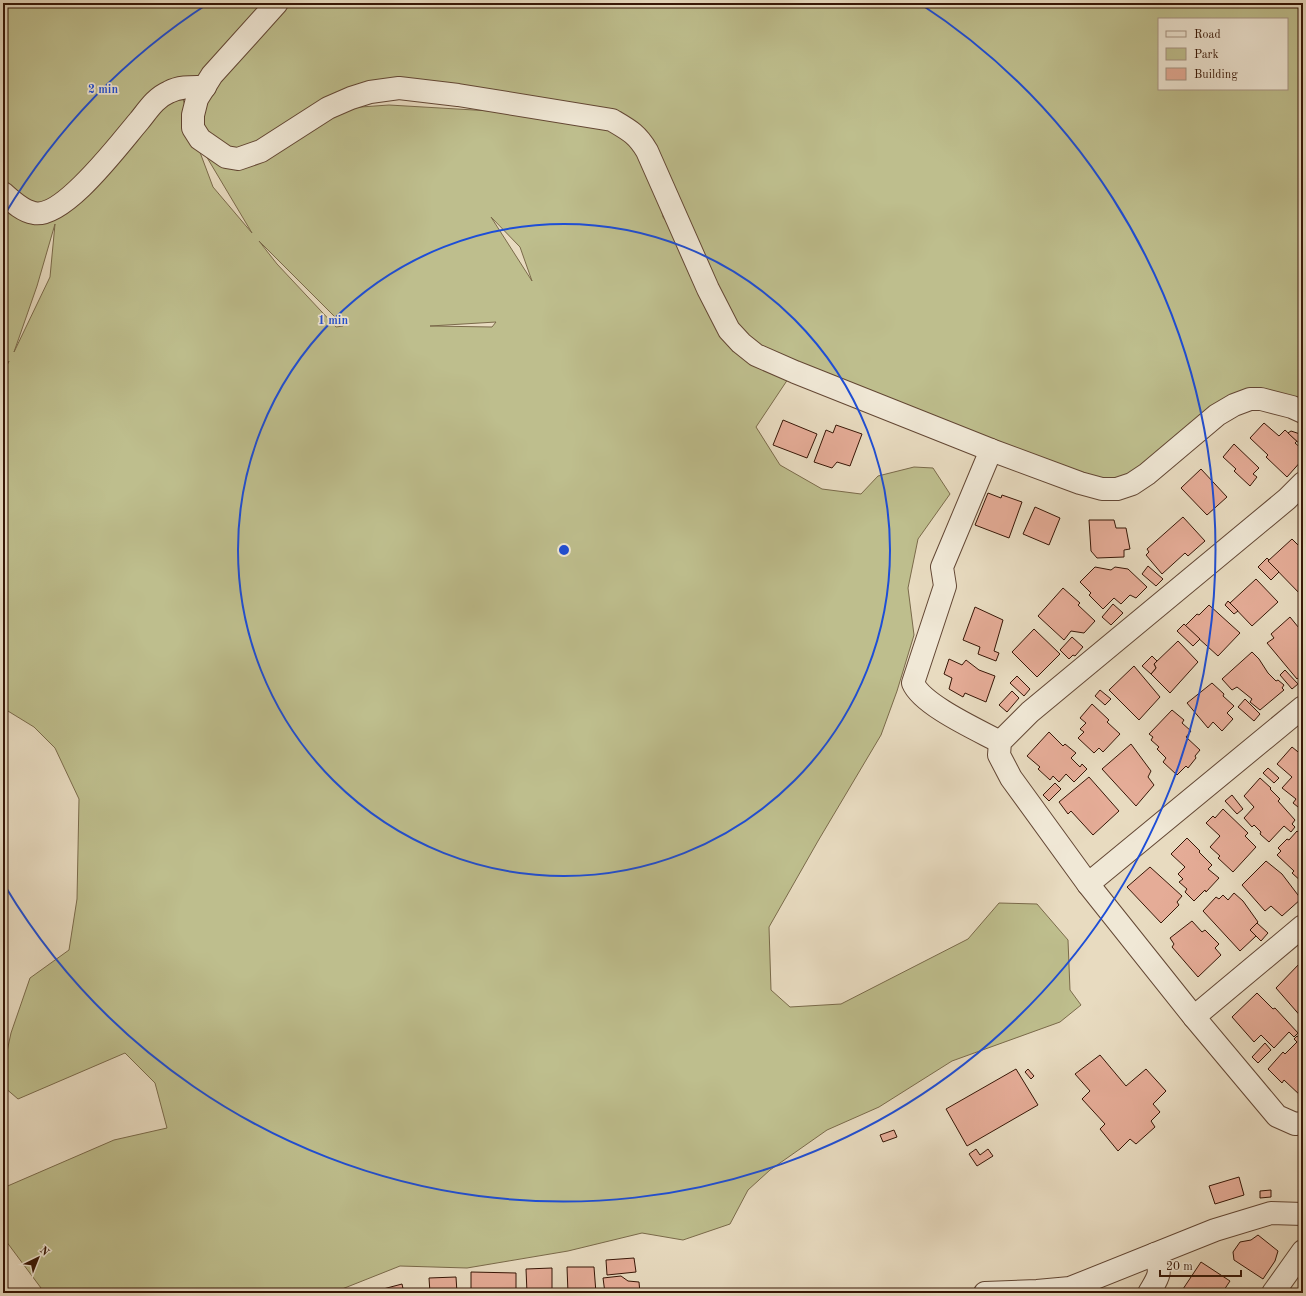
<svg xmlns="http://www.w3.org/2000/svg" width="1306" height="1296" font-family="'Old Standard TT',serif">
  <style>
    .green { fill: #bebe8d; stroke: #7a6a4a; fill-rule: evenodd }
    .building { fill: #e5ac97; stroke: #371606 }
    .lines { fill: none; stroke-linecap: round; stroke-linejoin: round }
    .street-casing { stroke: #634734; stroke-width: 24 }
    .street { stroke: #f0e8d6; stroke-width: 22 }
    .ring { fill: none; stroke: #1d4ed8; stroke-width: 2 }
    .centre { fill: #1d4ed8; stroke: #f0e8d6; stroke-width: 2 }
    .ring-label { font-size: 12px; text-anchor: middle; font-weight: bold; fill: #1d4ed8; stroke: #f0e8d6; stroke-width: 3.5; stroke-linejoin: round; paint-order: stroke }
  </style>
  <rect width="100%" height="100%" fill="#e8dbc0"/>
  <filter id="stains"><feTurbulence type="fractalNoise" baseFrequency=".005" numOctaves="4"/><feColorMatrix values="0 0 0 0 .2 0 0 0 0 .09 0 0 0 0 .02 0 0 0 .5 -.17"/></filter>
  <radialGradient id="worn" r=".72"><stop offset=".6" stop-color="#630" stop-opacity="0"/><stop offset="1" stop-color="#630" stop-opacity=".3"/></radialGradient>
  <!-- green -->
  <path class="green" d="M3,3H272L224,61L180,89L194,136L226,154L193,119L205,93L284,3H1303V405L1250,399L1102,489L790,376L756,427L780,465L822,489L861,494L878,476L914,467L933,468L950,494L918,539L908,588L914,635L897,691L881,735L818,841L769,927L771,990L790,1007L841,1004L968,939L999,903L1037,904L1068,940L1070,990L1081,1005L1060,1022L952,1061L879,1107L827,1130L770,1170L748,1190L730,1224L683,1240L642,1233L568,1251L467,1268L400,1266L332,1293H40L41,1288L3,1237V1188L114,1140L167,1128L155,1083L125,1053L18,1099L4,1087L3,1070L11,1033L30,978L69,950L77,899L79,799L55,748L34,727L3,708V375L9,361L3,371ZM1159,19H1287V89H1159ZM402,85L633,130L693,260L663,217L653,174L626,135L610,126L508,112L389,105L333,109ZM195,139H196L252,233L213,187ZM491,217L520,247L532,281ZM55,224L50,277L14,352L37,286ZM259,241L343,325V326L336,327L277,264ZM496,322L492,327L430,326Z"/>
  <!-- building -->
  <g class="building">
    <polygon points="783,420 817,434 807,458 773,445"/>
    <polygon points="1264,423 1279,436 1285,430 1297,441 1295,443 1303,450 1303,459 1287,477 1266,457 1268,455 1250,438"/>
    <polygon points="836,425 862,434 850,466 837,462 832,468 814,462 826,430 833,433"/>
    <polygon points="1291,431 1303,435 1303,447 1288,433"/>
    <polygon points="1234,444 1259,468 1253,474 1257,477 1250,486 1234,471 1236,469 1223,457"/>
    <polygon points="1201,469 1227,497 1207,515 1181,488"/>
    <polygon points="988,493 1001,498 1002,495 1022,502 1009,538 975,525"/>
    <polygon points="1035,507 1060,518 1049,545 1023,534"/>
    <polygon points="1183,517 1205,541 1188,556 1185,553 1162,574 1146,555 1149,552 1147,549"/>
    <polygon points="1089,520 1114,520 1116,528 1126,528 1130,549 1124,550 1124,557 1097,558 1091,551"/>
    <polygon points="1292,539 1303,550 1303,597 1268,561"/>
    <polygon points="1267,558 1269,560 1268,561 1279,572 1271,580 1258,567"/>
    <polygon points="1148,566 1163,579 1156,586 1142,574"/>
    <polygon points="1095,567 1111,570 1115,567 1128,569 1147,587 1136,598 1130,595 1121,604 1114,598 1103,609 1089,595 1091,593 1080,582"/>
    <polygon points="1256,579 1278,602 1252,626 1230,603"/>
    <polygon points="1063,588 1080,603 1078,605 1095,621 1084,633 1071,631 1064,640 1038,616"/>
    <polygon points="1228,601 1238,611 1234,614 1225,605"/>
    <polygon points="1113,604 1123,613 1111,625 1102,617"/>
    <polygon points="1209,605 1240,633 1218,656 1185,626 1197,614 1199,615"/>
    <polygon points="975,607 1003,620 994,651 999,653 996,661 978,654 980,647 963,640"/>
    <polygon points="1290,617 1303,633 1303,674 1297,679 1267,643 1274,638 1271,634"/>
    <polygon points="1184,624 1200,639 1193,646 1177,631"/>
    <polygon points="1034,629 1060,654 1037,677 1012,652"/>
    <polygon points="1072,637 1083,647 1075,656 1073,655 1069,659 1060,650"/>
    <polygon points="1178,641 1198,662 1170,693 1151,674 1156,668 1154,664"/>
    <polygon points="1252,652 1259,659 1268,673 1276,681 1278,680 1284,685 1282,688 1284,690 1260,710 1250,702 1252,699 1237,687 1232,690 1222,679"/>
    <polygon points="1152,656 1157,661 1154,664 1156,668 1151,674 1142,666"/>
    <polygon points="949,659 962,665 966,660 979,670 995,676 986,702 965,693 963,697 949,689 952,678 944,674"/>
    <polygon points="1134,666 1160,697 1139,720 1109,690"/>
    <polygon points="1285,670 1298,684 1292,689 1280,675"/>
    <polygon points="1017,676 1030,689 1024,696 1010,683"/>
    <polygon points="1212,683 1224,694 1223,696 1234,706 1227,713 1233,719 1222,731 1213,722 1208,728 1187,703"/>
    <polygon points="1100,690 1111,699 1105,705 1095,696"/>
    <polygon points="1012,691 1019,698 1007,712 999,705"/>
    <polygon points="1245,699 1260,714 1254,721 1238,707"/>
    <polygon points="1092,704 1109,720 1107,722 1120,734 1103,752 1099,748 1094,753 1078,738 1084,732 1080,729 1086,723 1080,718"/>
    <polygon points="1172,710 1184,720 1182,723 1191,731 1186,737 1200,750 1195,756 1196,758 1188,768 1186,766 1177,775 1163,762 1166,758 1157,749 1159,747 1151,740 1153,737 1149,734"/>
    <polygon points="1049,732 1063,746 1065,744 1076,753 1071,758 1080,767 1082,764 1087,769 1074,782 1066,774 1059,782 1053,776 1050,780 1038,769 1040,767 1027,756"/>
    <polygon points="1131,744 1151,771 1148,777 1154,785 1136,806 1102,769"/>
    <polygon points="1292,747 1303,756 1303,811 1293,803 1296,799 1282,788 1292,777 1277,764"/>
    <polygon points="1268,768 1279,778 1274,783 1263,773"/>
    <polygon points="1089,777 1119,811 1093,835 1071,811 1068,814 1059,802"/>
    <polygon points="1260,778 1271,788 1270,789 1280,799 1278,801 1295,820 1292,824 1295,827 1291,832 1284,826 1269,842 1260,834 1261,832 1254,825 1252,827 1244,818 1254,807 1244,796"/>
    <polygon points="1055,783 1061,789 1049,801 1043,795"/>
    <polygon points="1232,795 1243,809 1237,814 1225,801"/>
    <polygon points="1223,809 1248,833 1245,836 1256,847 1233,872 1218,858 1220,856 1210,847 1220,836 1206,823 1213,816 1215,818"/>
    <polygon points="1297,831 1303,836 1303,883 1292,873 1294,871 1277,855 1281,851 1278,848 1287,839 1289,840"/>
    <polygon points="1187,838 1200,851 1199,852 1212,865 1208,869 1219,878 1206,892 1205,890 1194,901 1185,892 1187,889 1179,882 1183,879 1178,874 1185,867 1171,854"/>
    <polygon points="1266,861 1282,874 1301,899 1282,916 1271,906 1265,911 1242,885"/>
    <polygon points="1150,867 1182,896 1177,902 1179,905 1161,923 1127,887"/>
    <polygon points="1234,893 1243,901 1258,922 1250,930 1256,936 1240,951 1203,911 1216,897 1219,899 1223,895 1228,900"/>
    <polygon points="1192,921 1202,932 1205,930 1219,944 1215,948 1221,955 1198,977 1172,947 1174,944 1170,938"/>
    <polygon points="1257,923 1268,933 1261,941 1250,930"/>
    <polygon points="1301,962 1303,964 1303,1019 1276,988"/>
    <polygon points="1257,993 1273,1009 1275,1008 1298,1033 1294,1037 1289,1032 1274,1048 1261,1035 1254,1042 1232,1017"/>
    <polygon points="1297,1036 1303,1041 1303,1095 1302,1097 1284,1080 1282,1083 1268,1069 1283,1052 1285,1054 1297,1042 1294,1039"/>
    <polygon points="1265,1043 1271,1050 1258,1063 1252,1057"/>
    <polygon points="1100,1055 1126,1086 1146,1069 1166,1091 1153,1104 1160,1112 1151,1121 1155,1127 1136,1144 1130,1139 1118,1151 1100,1129 1105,1124 1082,1099 1090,1091 1075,1074"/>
    <polygon points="1016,1069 1038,1105 967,1146 946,1109"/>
    <polygon points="1028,1069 1034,1076 1031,1079 1025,1072"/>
    <polygon points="894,1130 897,1137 883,1142 880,1135"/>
    <polygon points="976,1149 980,1155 988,1149 993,1156 977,1166 969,1154"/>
    <polygon points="1239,1177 1244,1195 1215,1204 1209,1186"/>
    <polygon points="1271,1190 1271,1197 1260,1198 1260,1191"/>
    <polygon points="1258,1235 1278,1251 1275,1261 1263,1279 1234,1260 1233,1252 1240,1242 1251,1240"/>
    <polygon points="634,1258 636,1272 607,1275 606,1260"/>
    <polygon points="1201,1262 1230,1281 1222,1293 1189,1293 1183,1289"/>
    <polygon points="567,1267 594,1267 596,1293 568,1293"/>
    <polygon points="552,1268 552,1293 527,1293 526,1269"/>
    <polygon points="471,1272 516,1273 516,1293 471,1293"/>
    <polygon points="621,1276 628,1281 639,1282 640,1293 605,1293 603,1278"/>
    <polygon points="456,1277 457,1293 430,1293 429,1278"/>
    <polygon points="1303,1282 1303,1293 1295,1293"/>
    <polygon points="402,1284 404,1293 368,1293"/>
  </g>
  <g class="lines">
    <defs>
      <g id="street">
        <path d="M277,3L212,75L197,99L193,115V128L200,139L226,157L238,159L261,151L328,108L351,98L370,92L399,88L458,95L612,120C629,130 637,134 647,151L708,289L729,330L741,343L756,355L795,372L991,450L1080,483L1102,489H1117L1132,484L1147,474L1217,415L1234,405L1250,399H1261L1292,407L1303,412"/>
        <path d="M3,193C12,201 22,211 34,213C64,219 120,143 139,121C148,110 155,98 169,92C180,86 193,87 205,87"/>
        <path d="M991,450L942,567L945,586L913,683C922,705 978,730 1000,742"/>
        <polyline points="1303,483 1287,499 1030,712 1000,742 999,755 1011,778 1088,884 1194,1017 1277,1116 1295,1124 1303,1123"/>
        <polyline points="1088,884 1303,707"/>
        <polyline points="1194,1017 1303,926"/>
        <polyline points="985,1293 1037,1291 1070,1288 1215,1230 1271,1213 1303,1214"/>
        <path d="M1149,1293C1159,1276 1162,1274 1155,1254"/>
        <polyline points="1273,1293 1303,1251"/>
      </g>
    </defs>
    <!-- street casing -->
    <use href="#street" class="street-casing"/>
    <!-- street -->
    <use href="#street" class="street"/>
  </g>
  <!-- distance rings -->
  <g class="ring">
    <circle cx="564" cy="550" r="326"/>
    <path d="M5 214A652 652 0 0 1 209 3M919 3A652 652 0 1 1 5 886"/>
  </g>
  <circle cx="564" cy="550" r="6" class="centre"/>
  <g class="ring-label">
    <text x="103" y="93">2 min</text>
    <text x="333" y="324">1 min</text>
  </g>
  <!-- margin -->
  <rect width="1306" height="1296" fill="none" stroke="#e8dbc0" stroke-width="16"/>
  <rect x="4" y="4" width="1298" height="1288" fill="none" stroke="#371606" stroke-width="2"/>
  <rect x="8" y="8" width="1290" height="1280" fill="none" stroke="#371606"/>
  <!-- legend -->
  <rect x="1158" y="18" width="130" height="72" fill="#f0e8d6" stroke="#a69483"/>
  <rect x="1166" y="31" width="20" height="6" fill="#f0e8d6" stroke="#a69483"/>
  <text x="1194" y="38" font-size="12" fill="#371606">Road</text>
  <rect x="1166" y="48" width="20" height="12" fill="#bebe8d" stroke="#a69483"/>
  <text x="1194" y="58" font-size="12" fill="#371606">Park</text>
  <rect x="1166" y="68" width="20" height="12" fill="#e5ac97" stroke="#a69483"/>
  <text x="1194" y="78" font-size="12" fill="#371606">Building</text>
  <!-- north arrow -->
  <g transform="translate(38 1258) rotate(43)" stroke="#f0e8d6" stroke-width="3" paint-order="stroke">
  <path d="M0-3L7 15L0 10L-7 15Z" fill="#371606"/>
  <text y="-6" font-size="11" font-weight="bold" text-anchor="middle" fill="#371606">N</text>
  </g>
  <!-- scale -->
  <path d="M1160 1270v6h81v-6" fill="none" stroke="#371606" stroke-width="2"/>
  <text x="1166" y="1270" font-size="12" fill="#371606" stroke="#f0e8d6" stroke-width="3" paint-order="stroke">20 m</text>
  <rect width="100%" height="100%" filter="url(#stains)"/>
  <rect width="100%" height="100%" fill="url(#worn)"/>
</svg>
